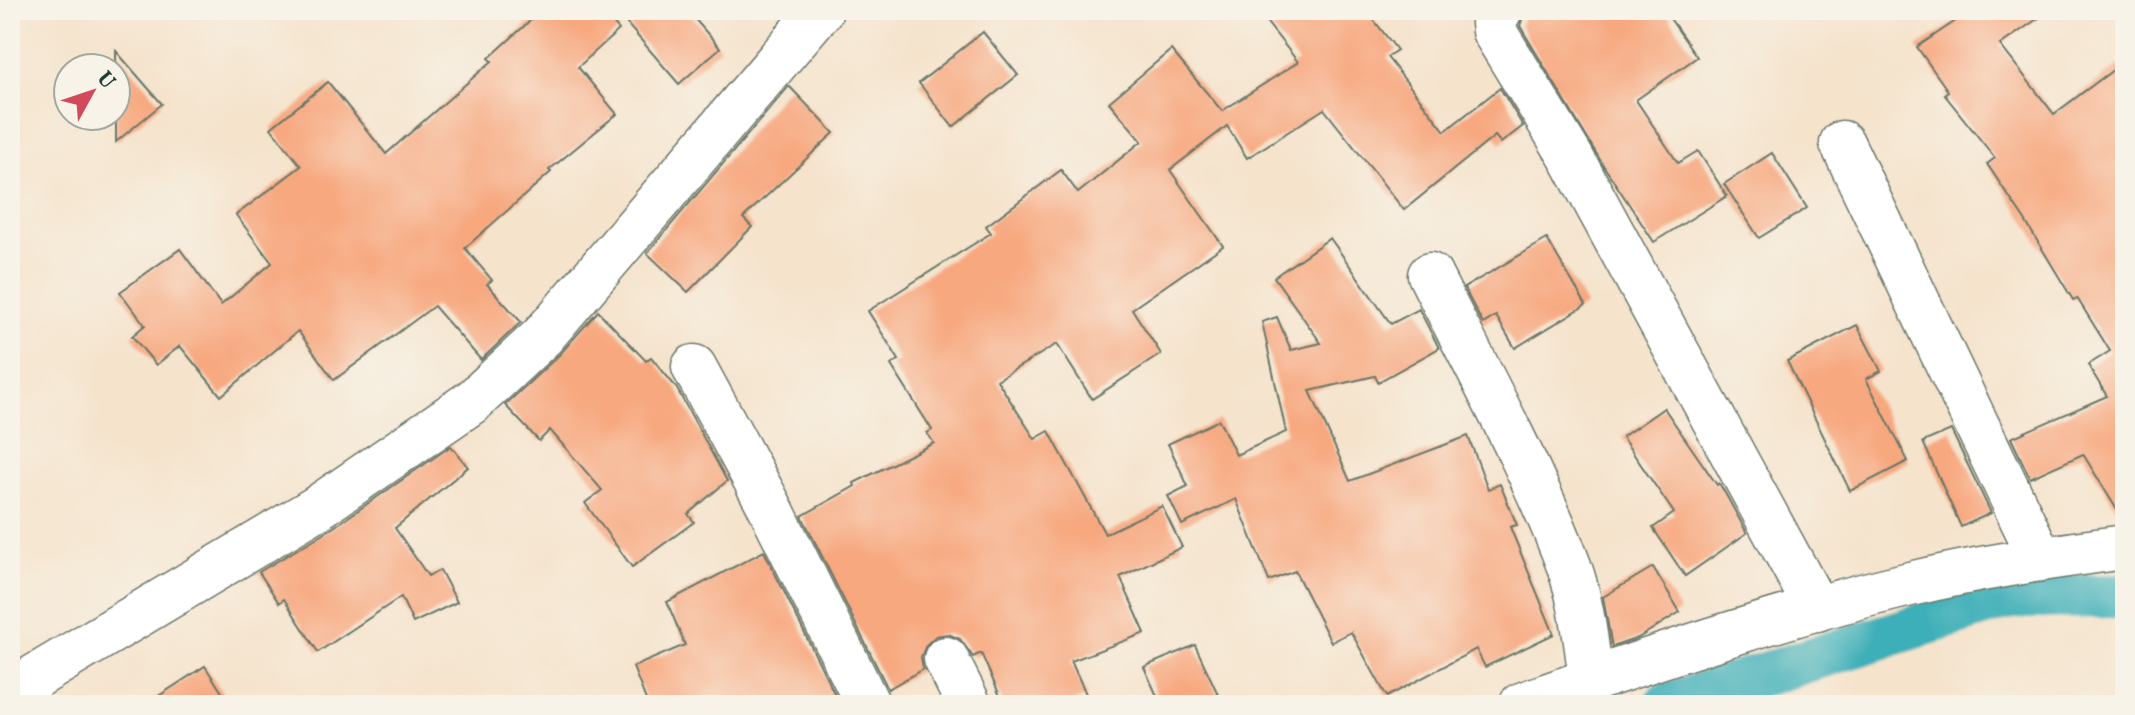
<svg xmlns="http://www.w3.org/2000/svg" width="2135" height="715" font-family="Vollkorn,serif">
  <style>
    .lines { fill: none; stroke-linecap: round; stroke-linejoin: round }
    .canal { stroke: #3eafb8; stroke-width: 44 }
    .building { fill: #f7a87f }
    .street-casing { stroke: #6a7769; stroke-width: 47 }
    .street { stroke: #fff; stroke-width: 44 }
  </style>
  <rect width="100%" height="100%" fill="#f7f3e8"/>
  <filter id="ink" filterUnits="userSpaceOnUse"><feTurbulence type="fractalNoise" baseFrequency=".0125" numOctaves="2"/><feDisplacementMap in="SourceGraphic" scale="16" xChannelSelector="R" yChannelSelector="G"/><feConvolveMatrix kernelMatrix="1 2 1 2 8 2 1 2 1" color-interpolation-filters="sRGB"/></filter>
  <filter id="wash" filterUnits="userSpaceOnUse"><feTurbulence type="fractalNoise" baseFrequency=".006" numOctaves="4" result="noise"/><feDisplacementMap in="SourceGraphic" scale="32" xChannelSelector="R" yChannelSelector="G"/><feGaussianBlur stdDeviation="1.8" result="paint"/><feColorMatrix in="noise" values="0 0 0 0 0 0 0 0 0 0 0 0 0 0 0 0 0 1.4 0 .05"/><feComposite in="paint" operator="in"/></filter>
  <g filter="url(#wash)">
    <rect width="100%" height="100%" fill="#f5e3cc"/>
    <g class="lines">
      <!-- canal -->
      <polyline class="canal" points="1665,705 2011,597 2125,596"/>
    </g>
    <g id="blocks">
      <!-- building -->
      <g class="building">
        <polygon points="542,10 601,10 619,30 578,67 617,114 549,170 551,172 465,248 492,280 487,284 521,322 481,360 434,306 334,380 298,331 221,396 180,346 156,365 132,336 145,325 120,292 180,249 221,305 272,263 236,215 301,166 271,128 328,82 386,154 492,61 489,58"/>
        <polygon points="615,10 687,10 720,48 679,84"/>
        <polygon points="1257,10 1366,10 1397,50 1387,57 1445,131 1500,88 1523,126 1501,143 1495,136 1404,210 1324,109 1247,158 1227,126 1170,170 1223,246 1132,309 1161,354 1092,399 1057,344 997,380 1035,439 1049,431 1105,534 1162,506 1182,547 1120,577 1145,633 1071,661 1087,696 1068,705 1004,705 981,653 973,657 960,639 948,634 936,636 926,645 921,657 923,669 888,689 802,516 855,486 854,483 934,443 927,433 932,430 891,365 899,360 868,311 991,233 986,226 1061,170 1078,193 1142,141 1109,102 1171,50 1222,111 1298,62"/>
        <polygon points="1525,10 1664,10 1697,57 1636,100 1678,163 1698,151 1727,196 1654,242 1605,168 1520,26"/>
        <polygon points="1972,10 2050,10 2000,45 2054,114 2125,61 2125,523 2083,454 2030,478 2011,438 2107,396 2088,365 2110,351 2077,298 2073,300 2024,219 1987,164 1995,158 1944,94 1948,91 1917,47"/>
        <polygon points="983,32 1018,75 953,127 919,83"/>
        <polygon points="116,51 162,104 116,142"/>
        <polygon points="789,86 834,133 743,218 752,227 688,292 647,253"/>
        <polygon points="1772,153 1807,208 1759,238 1724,184"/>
        <polygon points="1330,238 1391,324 1419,309 1439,348 1378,382 1375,376 1310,391 1350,481 1468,436 1488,489 1500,484 1517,525 1510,527 1554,634 1485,667 1476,649 1387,697 1351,632 1331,642 1295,571 1269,581 1236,499 1182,525 1168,496 1188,486 1168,444 1219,420 1236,455 1286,432 1262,322 1277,317 1291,350 1321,343 1274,277"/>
        <polygon points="1547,239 1586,305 1515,348 1496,316 1483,324 1464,288"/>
        <polygon points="598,311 646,361 651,357 676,387 727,481 688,514 694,522 632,567 585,503 602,490 550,430 539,441 505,405 560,354"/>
        <polygon points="1857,325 1881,371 1866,379 1908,461 1850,491 1787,361"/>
        <polygon points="1664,408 1717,485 1719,483 1725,493 1747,533 1685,576 1653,528 1674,513 1622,437"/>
        <polygon points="1951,430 1991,513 1961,527 1923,442"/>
        <polygon points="451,446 468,467 395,528 428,576 440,570 457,602 413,623 401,597 318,652 284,599 279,603 259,572 331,529"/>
        <polygon points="764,551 840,705 648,705 633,667 685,645 667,602"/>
        <polygon points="1653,567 1680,612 1638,638 1612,647 1603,597"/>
        <polygon points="1195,645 1223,705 1161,705 1144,667"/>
        <polygon points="205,666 230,705 145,705"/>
      </g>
    </g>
  </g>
  <g filter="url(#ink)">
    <use href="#blocks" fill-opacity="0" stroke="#6a7769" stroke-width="2"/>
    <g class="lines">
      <defs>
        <g id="street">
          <polyline points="1500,10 1493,23 1494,31 1571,157 1817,609"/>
          <polyline points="1842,143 2041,559"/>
          <path d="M1430,275C1477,369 1532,467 1569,566C1582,602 1586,642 1591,679"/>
          <polyline points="694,367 769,505 868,705"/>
          <polyline points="946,659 969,705"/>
          <polyline points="28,681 317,508 473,401 543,336 821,10"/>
          <path d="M1521,705C1649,659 1777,616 1910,584C1980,567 2053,557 2125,547"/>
        </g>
      </defs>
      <!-- street casing -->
      <use href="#street" class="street-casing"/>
      <!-- street -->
      <use href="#street" class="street"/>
    </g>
  </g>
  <!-- margin -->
  <rect width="2135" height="715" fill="none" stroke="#f7f3e8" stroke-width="40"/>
  <!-- north arrow -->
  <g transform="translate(92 92) rotate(50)"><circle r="38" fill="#f7f3e8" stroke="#a1aaa0" stroke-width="2"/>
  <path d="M0-6L14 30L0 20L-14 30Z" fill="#d1495b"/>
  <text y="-12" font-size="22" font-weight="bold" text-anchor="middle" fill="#1f3d34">U</text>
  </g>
</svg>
